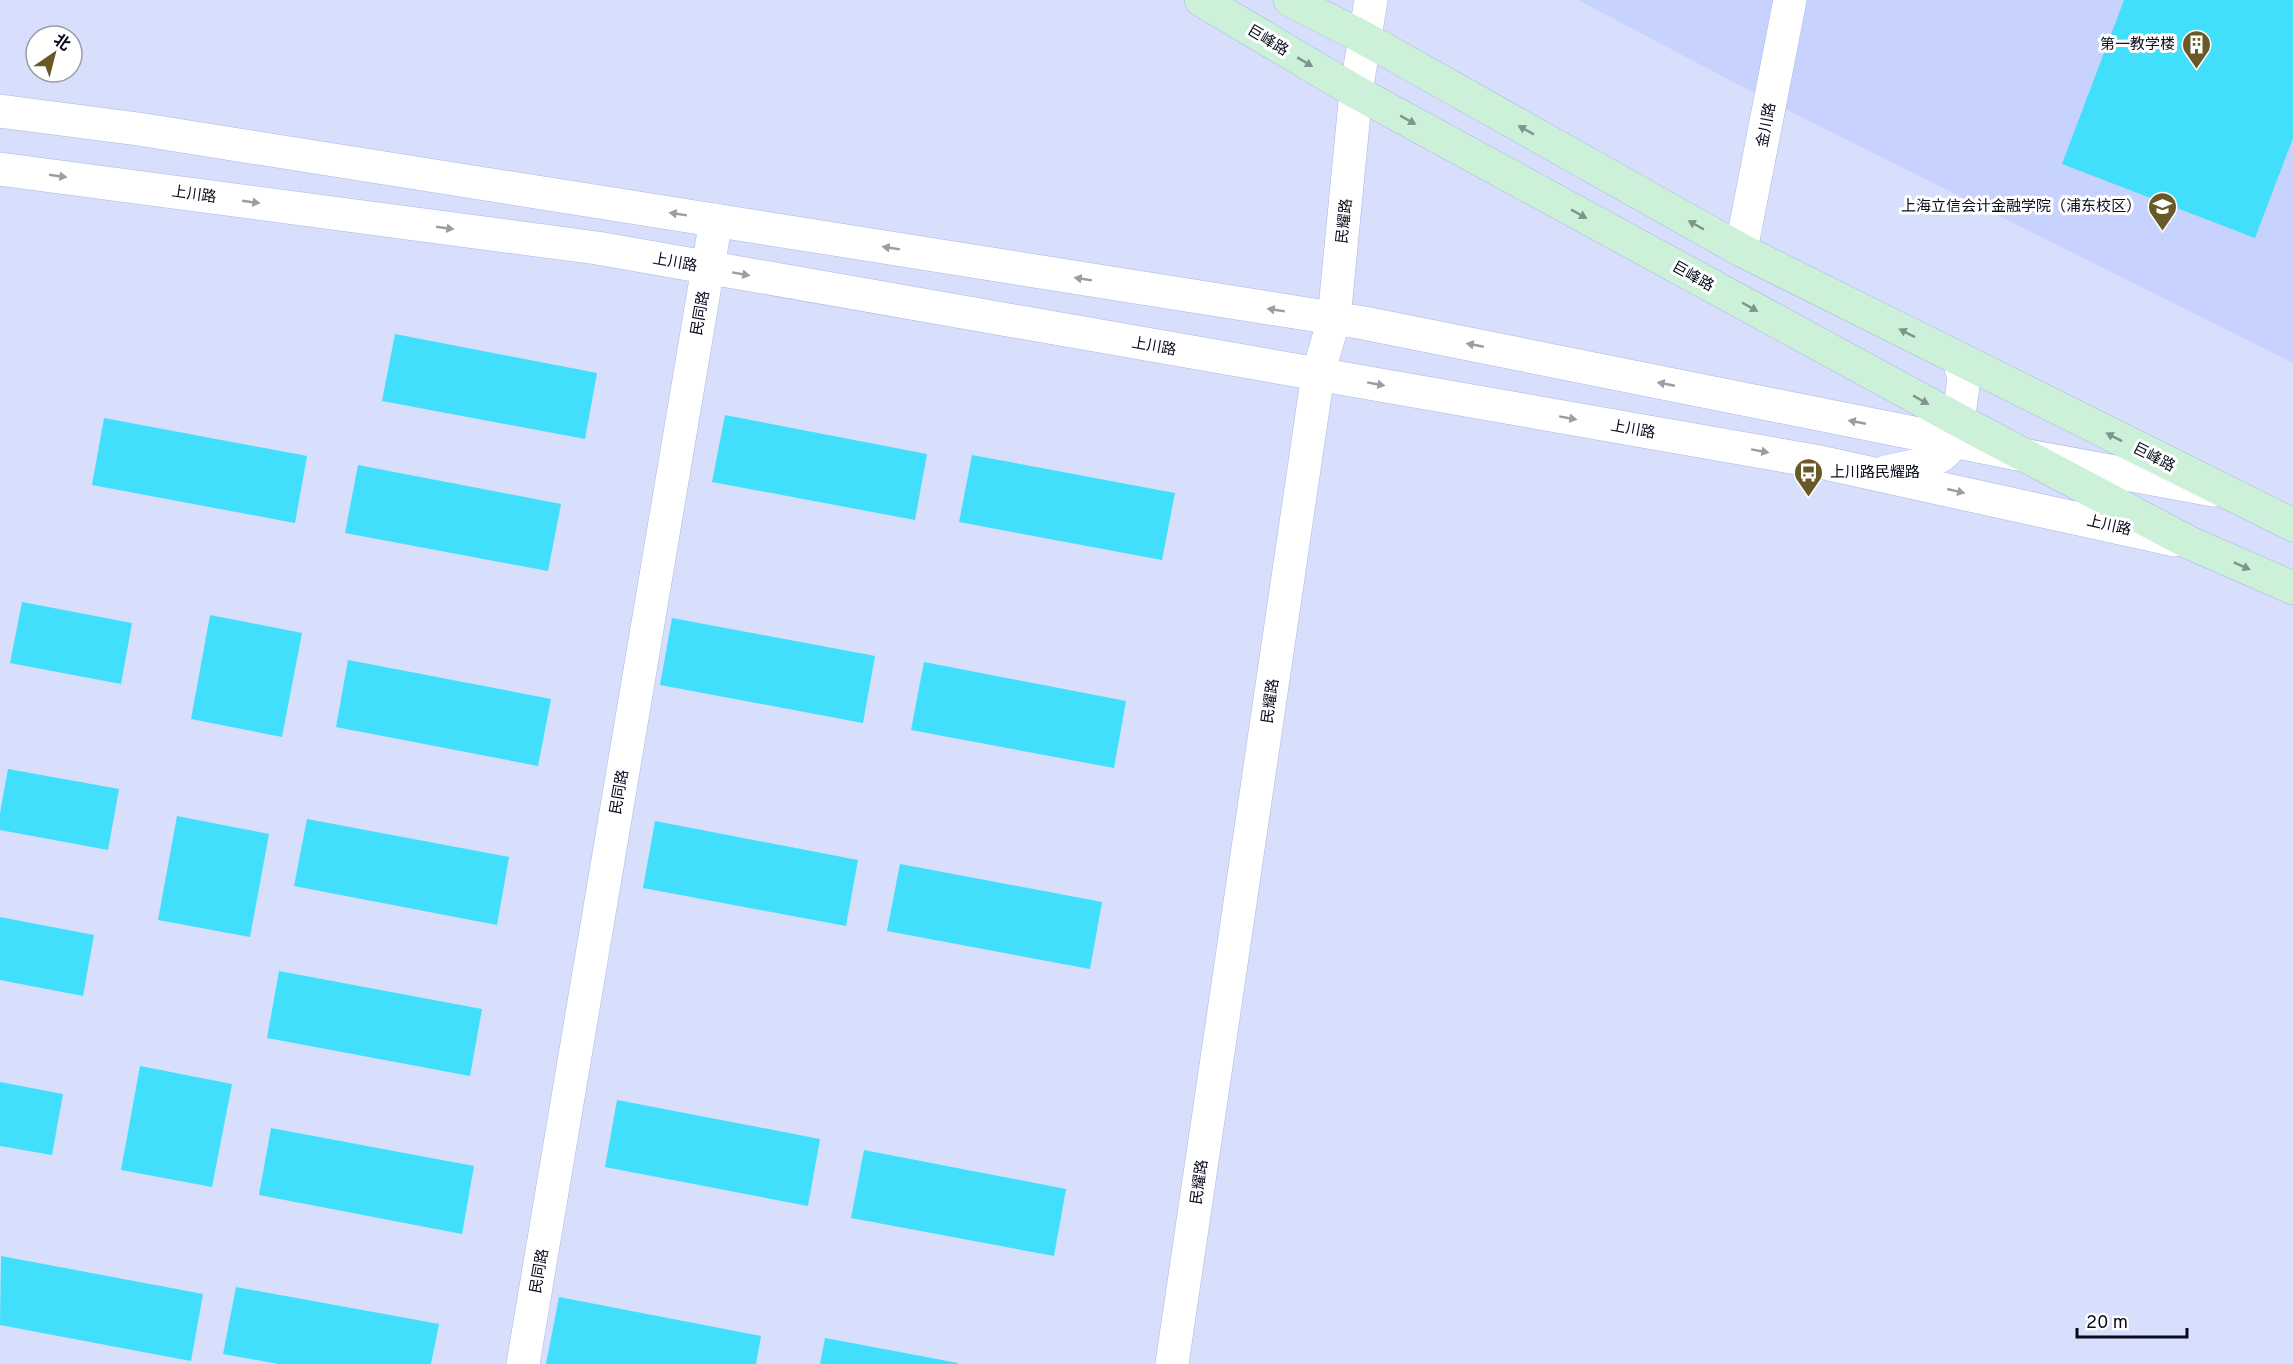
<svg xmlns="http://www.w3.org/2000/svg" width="2293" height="1364" font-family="Overpass,'Noto Sans SC',sans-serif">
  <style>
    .built { fill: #c7d3fe }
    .building { fill: #41dffb }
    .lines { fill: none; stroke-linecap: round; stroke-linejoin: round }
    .minor-casing { stroke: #aab7e5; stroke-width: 34 }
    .tertiary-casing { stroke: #aab7e5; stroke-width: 34 }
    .secondary-casing { stroke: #aab7e5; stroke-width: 34 }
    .minor { stroke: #fff; stroke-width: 33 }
    .tertiary { stroke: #fff; stroke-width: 33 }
    .secondary { stroke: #ccf0d8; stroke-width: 33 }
    .oneway { fill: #7e948c }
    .oneway2 { fill: #9c9da4 }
    .labels { text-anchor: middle; stroke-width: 6; stroke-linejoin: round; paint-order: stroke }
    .street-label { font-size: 15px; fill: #080b1b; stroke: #fff }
    .poi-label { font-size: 15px; fill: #080b1b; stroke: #fff; text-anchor: end }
  </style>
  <rect width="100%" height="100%" fill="#d7dffc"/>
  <!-- built -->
  <polygon class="built" points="1578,0 2293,0 2293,363 1771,102"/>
  <!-- building -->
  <g class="building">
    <polygon points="2124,0 2293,0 2293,138 2255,238 2062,164"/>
    <polygon points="395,334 597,373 585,439 382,401"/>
    <polygon points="725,415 927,454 915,520 712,482"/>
    <polygon points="104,418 307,456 295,523 92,485"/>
    <polygon points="972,455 1175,493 1162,560 959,522"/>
    <polygon points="358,465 561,504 548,571 345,533"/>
    <polygon points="22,602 132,623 121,684 10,663"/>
    <polygon points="210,615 302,633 282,737 191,719"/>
    <polygon points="672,618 875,656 863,723 660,685"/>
    <polygon points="348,660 551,699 538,766 336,727"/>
    <polygon points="924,662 1126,701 1114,768 911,730"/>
    <polygon points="8,769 119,789 108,850 0,830 0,813"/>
    <polygon points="177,816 269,834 250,937 158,920"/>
    <polygon points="307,819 509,857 497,925 294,886"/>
    <polygon points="655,821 858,860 846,926 643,888"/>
    <polygon points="900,864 1102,902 1090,969 887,931"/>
    <polygon points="0,917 94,935 83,996 0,980"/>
    <polygon points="279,971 482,1009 470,1076 267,1038"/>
    <polygon points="140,1066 232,1084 212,1187 121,1170"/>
    <polygon points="0,1082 63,1094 52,1155 0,1146"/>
    <polygon points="617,1100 820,1139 808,1206 605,1167"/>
    <polygon points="271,1128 474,1166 462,1234 259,1195"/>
    <polygon points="864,1150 1066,1189 1054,1256 851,1218"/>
    <polygon points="1,1256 203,1294 191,1361 0,1325"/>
    <polygon points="236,1287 439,1324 431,1364 279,1364 223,1354"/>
    <polygon points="559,1297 761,1336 756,1364 546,1364"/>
    <polygon points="825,1338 958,1363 958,1364 820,1364"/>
  </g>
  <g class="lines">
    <defs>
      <g id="minor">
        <polyline points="1741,250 1790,0"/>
        <polyline points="1318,374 1334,319 1356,92 1371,0"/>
        <polyline points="523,1364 716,220"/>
      </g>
      <g id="tertiary">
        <polyline points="0,111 138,129 1364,323 2023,455 2213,490"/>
        <polyline points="0,169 597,248 1820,462 2174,540"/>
        <polyline points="1886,472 1928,463 1943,454 1955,442 1964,379 1959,360"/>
        <polyline points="1172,1364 1318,374"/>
      </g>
      <g id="secondary">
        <polyline points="1201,0 1356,92 1960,421 2190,543 2293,588"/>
        <polyline points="1290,0 1364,38 1741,250 2293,525"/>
      </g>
    </defs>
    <!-- minor casing -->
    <use href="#minor" class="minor-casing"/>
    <!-- tertiary casing -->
    <use href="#tertiary" class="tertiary-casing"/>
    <!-- secondary casing -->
    <use href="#secondary" class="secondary-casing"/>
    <!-- minor -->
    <use href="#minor" class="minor"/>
    <!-- tertiary -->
    <use href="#tertiary" class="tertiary"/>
    <!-- secondary -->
    <use href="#secondary" class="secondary"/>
  </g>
  <!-- one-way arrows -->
  <defs><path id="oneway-solid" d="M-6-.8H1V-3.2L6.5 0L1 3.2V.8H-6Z" transform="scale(1.5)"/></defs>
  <g class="oneway">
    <use href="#oneway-solid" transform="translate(1305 62) rotate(31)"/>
    <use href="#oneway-solid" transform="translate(1408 120) rotate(29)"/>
    <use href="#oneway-solid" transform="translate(1526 130) rotate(-151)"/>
    <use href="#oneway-solid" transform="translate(1579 214) rotate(29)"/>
    <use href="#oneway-solid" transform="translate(1696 225) rotate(-151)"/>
    <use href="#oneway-solid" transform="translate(1750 307) rotate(29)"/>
    <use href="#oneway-solid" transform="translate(1907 333) rotate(-153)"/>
    <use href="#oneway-solid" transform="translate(1921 400) rotate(29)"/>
    <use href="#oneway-solid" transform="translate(2114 437) rotate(-153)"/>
    <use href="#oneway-solid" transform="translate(2242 566) rotate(24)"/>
  </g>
  <g class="oneway2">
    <use href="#oneway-solid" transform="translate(58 176) rotate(8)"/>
    <use href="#oneway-solid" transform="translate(251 202) rotate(8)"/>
    <use href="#oneway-solid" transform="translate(678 214) rotate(-171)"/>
    <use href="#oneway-solid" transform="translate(445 228) rotate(8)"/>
    <use href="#oneway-solid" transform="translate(891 248) rotate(-171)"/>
    <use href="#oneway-solid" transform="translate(741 274) rotate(10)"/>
    <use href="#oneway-solid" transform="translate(1083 279) rotate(-171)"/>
    <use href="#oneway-solid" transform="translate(1276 310) rotate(-171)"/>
    <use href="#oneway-solid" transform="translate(1475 345) rotate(-169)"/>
    <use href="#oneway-solid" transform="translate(1376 384) rotate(10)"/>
    <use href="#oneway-solid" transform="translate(1666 384) rotate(-169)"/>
    <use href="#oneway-solid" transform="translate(1568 418) rotate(10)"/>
    <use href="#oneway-solid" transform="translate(1857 422) rotate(-169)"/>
    <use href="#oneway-solid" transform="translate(1760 451) rotate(10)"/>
    <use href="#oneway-solid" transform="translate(1956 491) rotate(13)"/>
  </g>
  <!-- icons -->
  <defs>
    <symbol id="building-pin" viewBox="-11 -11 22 30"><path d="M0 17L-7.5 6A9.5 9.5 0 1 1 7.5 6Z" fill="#685926" stroke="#fff"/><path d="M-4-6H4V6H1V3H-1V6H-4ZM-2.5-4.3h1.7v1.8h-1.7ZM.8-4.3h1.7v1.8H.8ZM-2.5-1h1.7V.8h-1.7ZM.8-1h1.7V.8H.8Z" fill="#fff"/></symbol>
    <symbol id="school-pin" viewBox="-11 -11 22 30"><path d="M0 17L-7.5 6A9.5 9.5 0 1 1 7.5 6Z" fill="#685926" stroke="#fff"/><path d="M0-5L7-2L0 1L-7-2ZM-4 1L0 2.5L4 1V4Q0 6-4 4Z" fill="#fff"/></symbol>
    <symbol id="bus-pin" viewBox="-11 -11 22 30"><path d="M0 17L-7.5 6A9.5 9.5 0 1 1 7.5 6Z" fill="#685926" stroke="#fff"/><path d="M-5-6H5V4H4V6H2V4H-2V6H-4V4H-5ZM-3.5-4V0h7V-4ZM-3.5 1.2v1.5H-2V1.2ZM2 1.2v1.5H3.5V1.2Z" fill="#fff"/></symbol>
  </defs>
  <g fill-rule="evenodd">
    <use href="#building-pin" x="2180" y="28" width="33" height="45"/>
    <use href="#school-pin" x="2146" y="190" width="33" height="45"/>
    <use href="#bus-pin" x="1792" y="456" width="33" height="45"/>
  </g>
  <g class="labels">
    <!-- street labels -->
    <g class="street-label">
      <text transform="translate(1268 40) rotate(31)" y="5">巨峰路</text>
      <text transform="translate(1766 125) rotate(-79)" y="5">金川路</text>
      <text transform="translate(194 194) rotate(8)" y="5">上川路</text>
      <text transform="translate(1344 221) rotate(-84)" y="5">民耀路</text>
      <text transform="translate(675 262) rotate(10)" y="5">上川路</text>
      <text transform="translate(1693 276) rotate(29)" y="5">巨峰路</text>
      <text transform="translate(700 313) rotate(-80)" y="5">民同路</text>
      <text transform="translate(1154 346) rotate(10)" y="5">上川路</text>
      <text transform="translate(1633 429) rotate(10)" y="5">上川路</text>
      <text transform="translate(2154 457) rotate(27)" y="5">巨峰路</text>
      <text transform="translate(2109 525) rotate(13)" y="5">上川路</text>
      <text transform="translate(1270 701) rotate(-82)" y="5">民耀路</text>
      <text transform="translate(619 792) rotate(-80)" y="5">民同路</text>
      <text transform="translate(1199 1182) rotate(-82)" y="5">民耀路</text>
      <text transform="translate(539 1271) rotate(-80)" y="5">民同路</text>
    </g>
    <!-- poi labels -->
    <g class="poi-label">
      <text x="2175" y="49">第一教学楼</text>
      <text x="2141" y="211">上海立信会计金融学院（浦东校区）</text>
      <text x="1830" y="477" text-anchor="start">上川路民耀路</text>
    </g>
  </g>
  <!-- north arrow -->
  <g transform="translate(54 54) rotate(35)"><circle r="28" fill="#ffffff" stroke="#9c9da4" stroke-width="1.5"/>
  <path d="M0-4.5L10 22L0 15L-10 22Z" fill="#685926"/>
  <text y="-9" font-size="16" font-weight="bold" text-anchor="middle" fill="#080b1b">北</text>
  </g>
  <!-- scale -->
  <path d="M2077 1328v9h110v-9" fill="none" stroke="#080b1b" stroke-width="3"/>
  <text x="2086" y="1328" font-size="18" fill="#080b1b" stroke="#ffffff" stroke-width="4.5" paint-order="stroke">20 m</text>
</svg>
